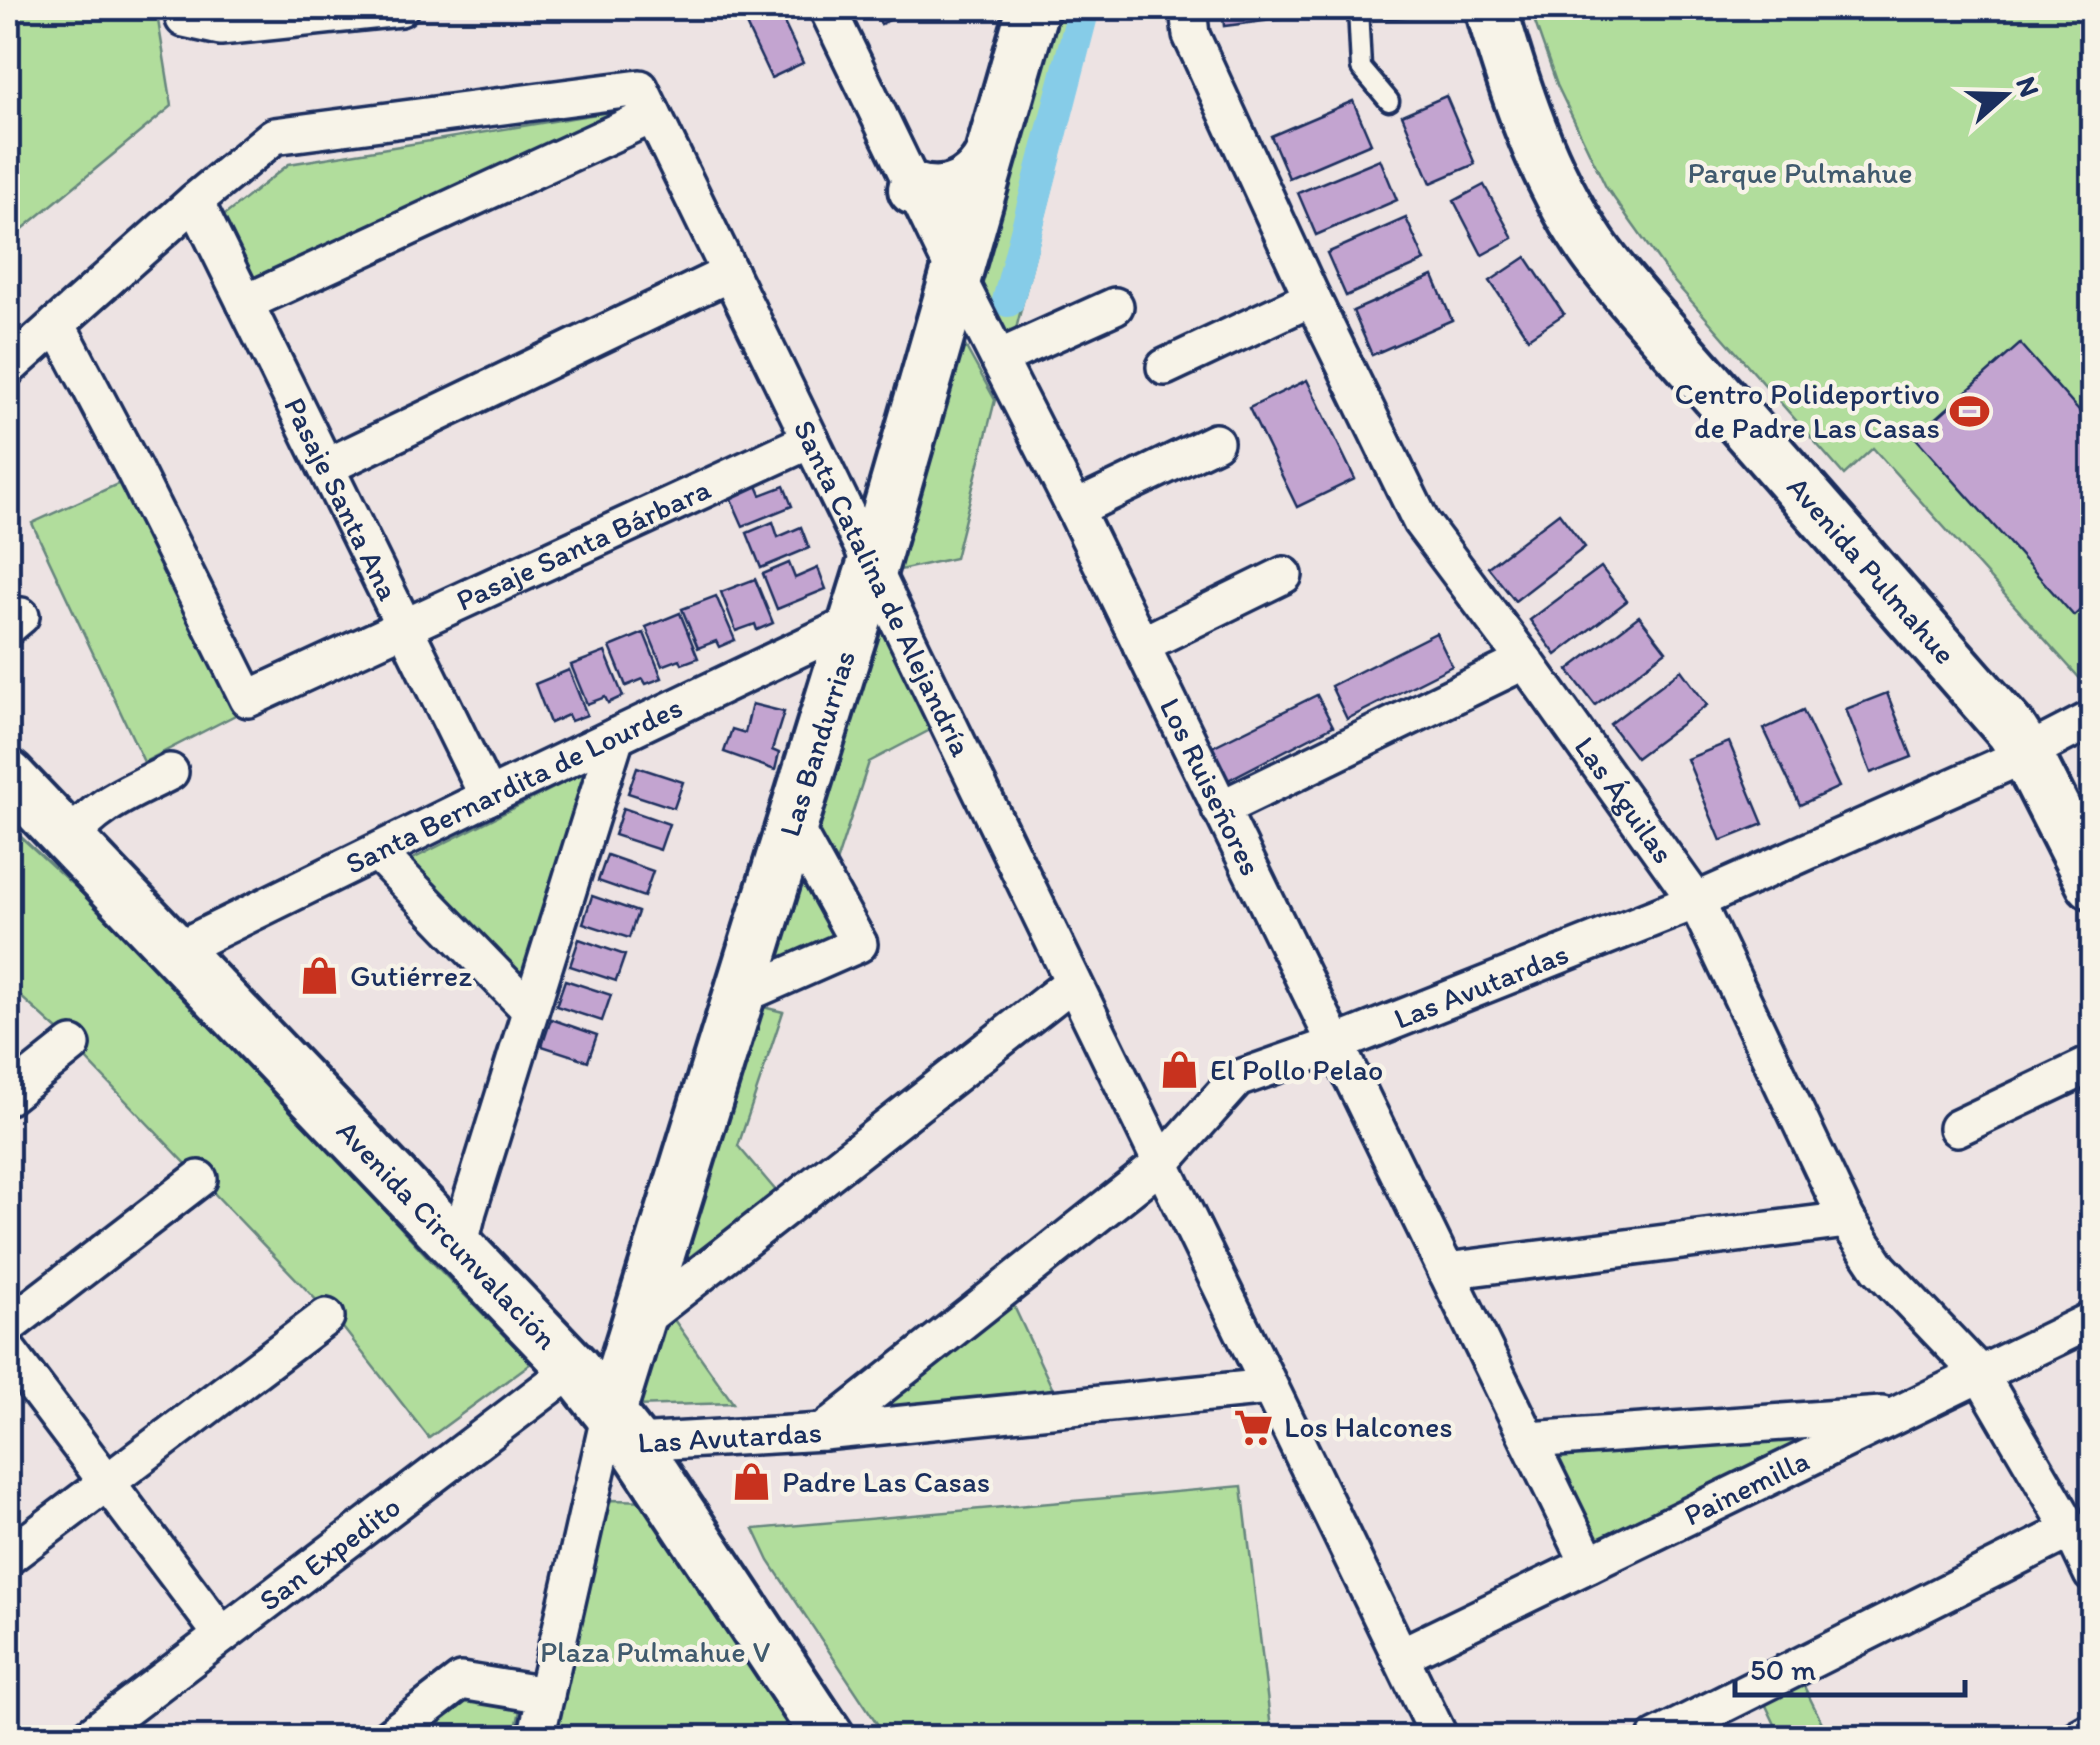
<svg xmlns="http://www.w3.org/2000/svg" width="2100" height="1745" font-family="Itim,sans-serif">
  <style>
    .green { fill: #b1dd9c; stroke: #66867d; stroke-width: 2.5 }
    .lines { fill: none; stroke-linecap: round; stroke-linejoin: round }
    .canal { stroke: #86cce8; stroke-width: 32 }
    .building { fill: #c3a4d0; stroke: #1b2f5e; stroke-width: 2.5 }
    .lane-casing { stroke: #1b2f5e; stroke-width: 25 }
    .street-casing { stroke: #1b2f5e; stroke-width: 42 }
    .secondary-casing { stroke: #1b2f5e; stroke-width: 58 }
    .lane { stroke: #f7f3e8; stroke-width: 18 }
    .street { stroke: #f7f3e8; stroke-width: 35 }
    .secondary { stroke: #f7f3e8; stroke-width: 50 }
    .labels { text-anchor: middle; stroke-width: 9; stroke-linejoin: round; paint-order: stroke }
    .park-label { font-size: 30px; fill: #405a6e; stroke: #f7f3e8 }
    .poi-label { font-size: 30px; fill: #1b2f5e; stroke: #f7f3e8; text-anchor: start }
    .street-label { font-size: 30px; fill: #1b2f5e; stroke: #f7f3e8 }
  </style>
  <rect width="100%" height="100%" fill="#ede3e3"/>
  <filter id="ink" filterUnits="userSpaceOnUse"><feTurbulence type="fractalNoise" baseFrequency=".01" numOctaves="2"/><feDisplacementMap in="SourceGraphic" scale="20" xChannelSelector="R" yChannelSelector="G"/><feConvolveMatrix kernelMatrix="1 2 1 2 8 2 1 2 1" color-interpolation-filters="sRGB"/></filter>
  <g filter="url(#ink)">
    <!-- green -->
    <g class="green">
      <polygon points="8,8 156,8 172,106 8,241"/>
      <polygon points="1046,8 1098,8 1015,333 1002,340 969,274"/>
      <polygon points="1530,8 2092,8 2092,692 1873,448 1844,475 1671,278 1606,187 1557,85"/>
      <polygon points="633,108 252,289 216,222 289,164"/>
      <polygon points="963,342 995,400 955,558 895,571"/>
      <polygon points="131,478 245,710 144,762 32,523"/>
      <polygon points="878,625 932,729 869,762 833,872 813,834"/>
      <polygon points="595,767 525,987 405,863"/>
      <polygon points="8,825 160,965 433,1263 531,1363 429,1438 344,1329 61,1033 8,985"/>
      <polygon points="804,860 846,931 768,974"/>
      <polygon points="759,1006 783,1012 738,1146 777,1192 676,1267"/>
      <polygon points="1012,1302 1055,1394 882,1413 876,1409"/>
      <polygon points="670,1314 733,1403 633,1406 659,1324"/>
      <polygon points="1857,1425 1600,1549 1548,1449"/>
      <polygon points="1242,1486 1272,1737 886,1737 769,1561 754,1529"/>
      <polygon points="607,1500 658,1501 801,1737 543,1738"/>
      <polygon points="1800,1678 1829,1737 1781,1737 1762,1697"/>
      <polygon points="465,1696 520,1710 514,1737 413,1738"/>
    </g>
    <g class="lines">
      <!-- canal -->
      <polyline class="canal" points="1008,301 1084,8"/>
    </g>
    <!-- building -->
    <g class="building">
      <polygon points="738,8 777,8 803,63 771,78"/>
      <polygon points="873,8 914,8 881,24"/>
      <polygon points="1222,8 1312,8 1313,15 1224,26"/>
      <polygon points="1367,8 1416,8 1417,16 1368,20"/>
      <polygon points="1446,96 1475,164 1431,183 1402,115"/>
      <polygon points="1353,101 1371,143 1289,178 1271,136"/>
      <polygon points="1380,159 1397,200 1316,235 1298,193"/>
      <polygon points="1484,185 1513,238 1482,255 1454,201"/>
      <polygon points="1406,218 1425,261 1346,296 1327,253"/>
      <polygon points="1526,257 1564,314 1528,338 1490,281"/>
      <polygon points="1433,276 1452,320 1372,355 1353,311"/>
      <polygon points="2020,344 2092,426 2092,599 2074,616 1915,437"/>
      <polygon points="1307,380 1355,479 1297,507 1249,408"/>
      <polygon points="755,481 761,495 784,486 792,506 743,526 728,492"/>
      <polygon points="1559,513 1585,547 1515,601 1488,567"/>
      <polygon points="773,522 778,537 801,527 809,548 761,568 747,533"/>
      <polygon points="789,563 795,578 818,568 826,589 777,609 763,574"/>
      <polygon points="1601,567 1627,601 1556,655 1530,620"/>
      <polygon points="755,579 773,623 757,630 755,624 736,631 721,592"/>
      <polygon points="716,596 735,640 719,647 716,641 698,648 682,609"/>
      <polygon points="680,613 698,658 682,664 680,659 662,666 646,627"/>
      <polygon points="1639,616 1666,651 1595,705 1568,670"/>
      <polygon points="644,633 662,678 646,684 643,679 626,686 610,647"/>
      <polygon points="1436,633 1452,666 1347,719 1331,686"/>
      <polygon points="605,652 623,696 608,703 605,697 587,704 571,665"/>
      <polygon points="569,670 587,715 571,721 568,715 550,723 535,684"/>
      <polygon points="1681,670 1707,705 1636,758 1610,724"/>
      <polygon points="1887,693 1912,757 1871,773 1846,709"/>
      <polygon points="1317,695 1333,726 1228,780 1212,747"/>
      <polygon points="752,704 784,712 772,750 779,753 775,770 724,752 732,729 745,733"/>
      <polygon points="1803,711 1839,787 1800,805 1764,729"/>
      <polygon points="1729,742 1763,824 1721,841 1687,759"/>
      <polygon points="637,767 683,782 674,808 628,793"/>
      <polygon points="623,808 669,824 660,850 614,835"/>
      <polygon points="607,855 653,871 644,897 598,881"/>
      <polygon points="592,896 638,912 629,938 583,923"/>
      <polygon points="579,939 625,955 616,981 570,966"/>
      <polygon points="565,980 611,995 602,1021 556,1006"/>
      <polygon points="551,1019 597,1035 588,1061 542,1046"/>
    </g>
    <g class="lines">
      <defs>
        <polyline id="lane" points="1358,8 1361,68 1389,101"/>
        <g id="street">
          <polyline points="183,8 184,19 220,27 400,8"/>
          <path id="s1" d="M827,8L956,275L1075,509L1589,1564"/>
          <path id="s2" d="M1188,8L1191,35L1312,298L1421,522L1525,661L1696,901L1847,1220L1879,1268L1980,1374L2071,1530L2092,1574"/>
          <path id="s3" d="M195,201L488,797"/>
          <polyline points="245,303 653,115"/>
          <path id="s4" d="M57,324L134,470L248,699L811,440"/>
          <polyline points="999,358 1115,306"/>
          <polyline points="1165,367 1312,298"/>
          <path id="s5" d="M8,368L195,201L274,136L640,88L1440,1738"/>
          <polyline points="326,467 730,273"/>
          <polyline points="1075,509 1215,442"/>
          <polyline points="8,627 21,616"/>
          <polyline points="1141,645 1284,575"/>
          <polyline points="1220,809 1525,661"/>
          <path d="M68,841C98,803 129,793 170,772"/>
          <polyline points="377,852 530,1010"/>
          <path id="s6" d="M174,951L488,797L855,622"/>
          <polyline points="738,997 859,944 792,823"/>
          <polyline points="8,1096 72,1045"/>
          <polyline points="1957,1128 2092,1064"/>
          <polyline points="459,1248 468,1211 616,736"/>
          <polyline points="1446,1271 1847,1220"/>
          <polyline points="637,1324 1073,982"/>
          <polyline points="8,1326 199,1179"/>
          <polyline points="8,1351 222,1635"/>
          <polyline points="823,1432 1269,1387"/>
          <polyline points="1529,1440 1882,1415"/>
          <path id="s7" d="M618,1444L823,1432L1161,1164L1237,1079L1336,1044L1696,901L2011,761L2092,719"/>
          <polyline points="8,1557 326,1317"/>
          <path id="s8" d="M1400,1656L2092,1320"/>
          <path id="s9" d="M87,1738L574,1368"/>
          <polyline points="387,1738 461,1681 546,1695"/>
          <polyline points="536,1738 610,1413"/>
          <polyline points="1656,1738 2071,1530"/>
          <polyline points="2078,1738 2092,1730"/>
        </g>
        <g id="secondary">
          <path id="s10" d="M1491,8C1514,88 1541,171 1588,241C1602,263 1619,282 1636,302L2012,731L2026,753L2092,883"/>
          <path d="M914,189C946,199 973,186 989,159"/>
          <path id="s11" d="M8,776L574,1368L634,1444L829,1738"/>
          <path id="s12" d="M610,1412L872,567L1033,8"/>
        </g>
      </defs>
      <!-- lane casing -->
      <use href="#lane" class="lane-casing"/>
      <!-- street casing -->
      <use href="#street" class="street-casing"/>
      <!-- secondary casing -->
      <use href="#secondary" class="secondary-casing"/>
      <!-- lane -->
      <use href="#lane" class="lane"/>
      <!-- street -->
      <use href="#street" class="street"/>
      <!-- secondary -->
      <use href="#secondary" class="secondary"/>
    </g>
  </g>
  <!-- icons -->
  <defs>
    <symbol id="stadium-bare" viewBox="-9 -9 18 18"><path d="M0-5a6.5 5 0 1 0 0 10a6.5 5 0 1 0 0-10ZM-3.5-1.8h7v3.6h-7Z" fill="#c8321e" stroke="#f7f3e8" stroke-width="2.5" paint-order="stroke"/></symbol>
    <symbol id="shop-bare" viewBox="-9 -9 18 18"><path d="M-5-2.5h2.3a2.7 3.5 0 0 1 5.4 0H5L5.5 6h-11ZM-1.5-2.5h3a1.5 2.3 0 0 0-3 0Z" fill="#c8321e" stroke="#f7f3e8" stroke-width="2.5" paint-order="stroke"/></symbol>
    <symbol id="supermarket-bare" viewBox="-9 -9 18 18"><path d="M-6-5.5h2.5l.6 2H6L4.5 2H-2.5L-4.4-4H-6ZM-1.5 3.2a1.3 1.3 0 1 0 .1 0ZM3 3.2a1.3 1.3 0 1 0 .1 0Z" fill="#c8321e" stroke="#f7f3e8" stroke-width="2.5" paint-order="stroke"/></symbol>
  </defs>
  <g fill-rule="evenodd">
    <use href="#stadium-bare" x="1942" y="384" width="55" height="55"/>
    <use href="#shop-bare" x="292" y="948" width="55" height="55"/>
    <use href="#shop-bare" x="1152" y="1042" width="55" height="55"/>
    <use href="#supermarket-bare" x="1226" y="1400" width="55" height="55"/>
    <use href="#shop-bare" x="724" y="1454" width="55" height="55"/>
  </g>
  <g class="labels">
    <!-- park labels -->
    <g class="park-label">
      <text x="1800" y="183">Parque Pulmahue</text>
      <text x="655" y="1662">Plaza Pulmahue V</text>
    </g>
    <!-- poi labels -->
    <g class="poi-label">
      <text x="1940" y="404" text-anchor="end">Centro Polideportivo<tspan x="1940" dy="34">de Padre Las Casas</tspan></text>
      <text x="350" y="986">Gutiérrez</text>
      <text x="1210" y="1080">El Pollo Pelao</text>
      <text x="1284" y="1437">Los Halcones</text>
      <text x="782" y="1492">Padre Las Casas</text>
    </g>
    <!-- street labels -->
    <g class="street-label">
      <text dy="10" stroke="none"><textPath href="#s3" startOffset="332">Pasaje Santa Ana</textPath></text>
      <text dy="10" stroke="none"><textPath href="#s4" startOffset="790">Pasaje Santa Bárbara</textPath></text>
      <text dy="10" stroke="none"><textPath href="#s10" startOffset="688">Avenida Pulmahue</textPath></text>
      <text dy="10" stroke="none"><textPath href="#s5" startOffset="1278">Santa Catalina de Alejandría</textPath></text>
      <text dy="10" stroke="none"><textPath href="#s12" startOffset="700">Las Bandurrias</textPath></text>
      <text dy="10" stroke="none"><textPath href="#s1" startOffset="868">Los Ruiseñores</textPath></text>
      <text dy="10" stroke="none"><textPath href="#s6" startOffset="378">Santa Bernardita de Lourdes</textPath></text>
      <text dy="10" stroke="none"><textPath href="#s2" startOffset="910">Las Águilas</textPath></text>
      <text dy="10" stroke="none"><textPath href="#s7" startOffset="1012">Las Avutardas</textPath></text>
      <text dy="10" stroke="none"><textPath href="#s11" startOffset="635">Avenida Circunvalación</textPath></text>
      <text dy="10" stroke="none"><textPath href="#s7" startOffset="112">Las Avutardas</textPath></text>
      <text dy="10" stroke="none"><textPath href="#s8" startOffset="385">Painemilla</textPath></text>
      <text dy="10" stroke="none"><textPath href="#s9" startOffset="305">San Expedito</textPath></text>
    </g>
  </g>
  <!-- margin -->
  <rect width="2100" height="1745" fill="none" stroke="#f7f3e8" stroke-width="40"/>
  <rect x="20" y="20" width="2060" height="1705" fill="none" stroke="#1b2f5e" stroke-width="4" filter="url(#ink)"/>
  <!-- north arrow -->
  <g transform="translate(2005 95) rotate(70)" stroke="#f7f3e8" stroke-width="8" paint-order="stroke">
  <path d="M0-8L18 38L0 25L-18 38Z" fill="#1b2f5e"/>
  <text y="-15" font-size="28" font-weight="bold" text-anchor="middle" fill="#1b2f5e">N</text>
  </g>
  <!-- scale -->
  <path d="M1735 1680v15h230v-15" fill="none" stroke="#1b2f5e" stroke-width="5"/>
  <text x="1750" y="1680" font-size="30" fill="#1b2f5e" stroke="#f7f3e8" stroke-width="8" paint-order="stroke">50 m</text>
</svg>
